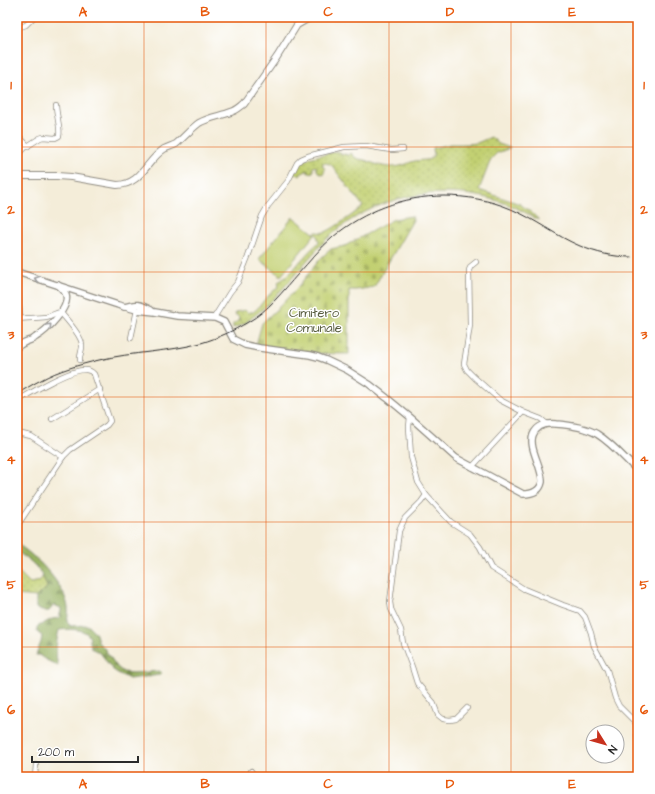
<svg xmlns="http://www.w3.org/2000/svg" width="655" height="794" font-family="'Architects Daughter',sans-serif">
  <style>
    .green { fill: url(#green-dots); stroke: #767e4e }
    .forest { fill: url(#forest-firs); stroke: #626e48 }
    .cemetery { fill: url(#cemetery-stones); stroke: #767e4e }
    .pitch { fill: #c2d072; stroke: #767e4e }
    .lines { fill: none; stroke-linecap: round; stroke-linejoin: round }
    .minor-casing { stroke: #908c82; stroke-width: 6 }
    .tertiary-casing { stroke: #908c82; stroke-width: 8 }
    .secondary-casing { stroke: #908c82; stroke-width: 8 }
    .minor { stroke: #fff; stroke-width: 4.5 }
    .tertiary { stroke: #fff; stroke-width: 5.5 }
    .secondary { stroke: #fff; stroke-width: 6 }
    .rail { stroke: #2b2b2b; stroke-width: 1 }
    .oneway { stroke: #a0a0a0 }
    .grid { fill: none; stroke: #e8590c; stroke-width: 1; stroke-opacity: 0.55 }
    .labels { text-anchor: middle; stroke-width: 3; stroke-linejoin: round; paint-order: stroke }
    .park-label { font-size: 13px; fill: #585d40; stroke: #fff }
    .neatline { fill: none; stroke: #e8590c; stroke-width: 1.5 }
    .grid-label { font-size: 13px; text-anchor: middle; font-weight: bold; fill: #e8590c }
  </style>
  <defs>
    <pattern id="green-dots" width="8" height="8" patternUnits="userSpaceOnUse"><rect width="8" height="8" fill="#c2d072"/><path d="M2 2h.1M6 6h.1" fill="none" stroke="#a7b363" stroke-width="1.8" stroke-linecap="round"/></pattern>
    <pattern id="forest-firs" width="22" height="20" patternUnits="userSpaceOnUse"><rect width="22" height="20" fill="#99b264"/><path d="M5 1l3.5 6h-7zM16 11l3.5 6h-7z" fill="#7d9153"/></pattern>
    <pattern id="cemetery-stones" width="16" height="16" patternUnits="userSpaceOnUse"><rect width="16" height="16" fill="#c2d072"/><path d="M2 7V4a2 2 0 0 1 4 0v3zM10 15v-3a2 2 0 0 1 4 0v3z" fill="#a7b363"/></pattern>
  </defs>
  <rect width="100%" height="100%" fill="#fff"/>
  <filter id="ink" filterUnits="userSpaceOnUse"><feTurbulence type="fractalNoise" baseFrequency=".025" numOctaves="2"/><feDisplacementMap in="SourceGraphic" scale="8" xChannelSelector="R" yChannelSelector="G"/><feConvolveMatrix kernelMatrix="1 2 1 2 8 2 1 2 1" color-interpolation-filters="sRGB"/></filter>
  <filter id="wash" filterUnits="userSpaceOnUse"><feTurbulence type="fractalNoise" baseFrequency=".012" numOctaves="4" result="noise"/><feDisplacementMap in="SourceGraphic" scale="16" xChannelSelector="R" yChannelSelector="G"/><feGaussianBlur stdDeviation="0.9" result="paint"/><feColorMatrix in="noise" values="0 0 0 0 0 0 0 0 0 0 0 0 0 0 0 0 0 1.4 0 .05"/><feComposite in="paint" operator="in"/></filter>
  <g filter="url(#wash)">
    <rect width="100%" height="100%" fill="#f4edd9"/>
    <!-- green -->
    <g class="green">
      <path d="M491,137L499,144L510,148L497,153L491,159L479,190L520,204L533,214L538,219V220C475,178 384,186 329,237C301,264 281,297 249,320C245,324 239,326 233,328V324L240,320V319L237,315H235L236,312L245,310L248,313L251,311L252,313L257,309L266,298L279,286L278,282C290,276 296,265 305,256C309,251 314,247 319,242L317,235L314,233L316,232C319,232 322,233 325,232C330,231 360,210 363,206L336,171C332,165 330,163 323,163L322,165L325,169L324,173L320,174L317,170L316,166L313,167V172L308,173V170L299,175L297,174H292L299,163L305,159L338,151L341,153V155L346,154L348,156L351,153C357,161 359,158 367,161C378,165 388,169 400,166C405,165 410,162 415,161C425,159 436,163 433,148L451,144H467L477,143Z"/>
      <path d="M17,570L30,583C36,582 40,582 43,576L47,587L45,590L42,591L36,597L17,595Z"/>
    </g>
    <!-- forest -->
    <path class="forest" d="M17,544C35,555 62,582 67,603C69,610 68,616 67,622L71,626L87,625L90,627L96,634L98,642L104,648L117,667L123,672L133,673L160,671L162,673L160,675L129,679L116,672L112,669L102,655L95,650L92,649C89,645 91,641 89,636C85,628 66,629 59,630C56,642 55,655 58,666C52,662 44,660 39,655H36L41,642L42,636L37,632V627L52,619L59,618L61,611V608L54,605L49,611H42L36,608V597L42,591L45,590L47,587C42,570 32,561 17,552Z"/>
    <!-- cemetery -->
    <polygon class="cemetery" points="412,216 413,220 374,287 356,290 349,290 349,354 309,353 256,345 262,323 280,306 297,288 321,258 331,249 345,246 394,219"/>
    <!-- pitch -->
    <polygon class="pitch" points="293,217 315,234 281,276 259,259"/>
  </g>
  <g filter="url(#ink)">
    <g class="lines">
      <defs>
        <g id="minor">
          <polyline points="17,28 26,25 34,17"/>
          <polyline points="17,134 28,146"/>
          <path d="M17,156L26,147L40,138L43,137L55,138L59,136C61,129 56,114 56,105"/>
          <polyline points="476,262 471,266 469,270 470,325 464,364 467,370 475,378 500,400 523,412 541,419 547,424"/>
          <polyline points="17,290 18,290 20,319"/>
          <path d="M61,313C67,320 81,335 82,344C83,350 79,355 80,360"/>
          <polyline points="215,318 215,316 230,292 238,282 248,257 262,216 268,206 288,181 297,163 301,159 308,156 344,147 366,146 391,150 403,149"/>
          <path d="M17,319C27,318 37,318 46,317C52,316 56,312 61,312"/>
          <polyline points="131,338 137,310"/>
          <path d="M17,401C30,393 72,368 86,370C89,370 92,372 94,374L110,421L107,425L70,450L63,457L17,526"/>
          <polyline points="410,417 409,427 411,457 418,482 426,495 451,522 470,534 480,547 491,568 524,589 563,605 580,611 585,617 591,633 594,646 607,670 615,698 619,706 636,723 638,741"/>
          <polyline points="52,419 100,389"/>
          <polyline points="17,433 31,436 63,457"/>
          <polyline points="472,467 523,412"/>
          <polyline points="426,495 421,502 405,518 399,531 390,602 391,609 401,630 403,643 412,667 417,683 433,702 438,715 443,719 450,720 456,719 467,708"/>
          <polyline points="251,771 255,777"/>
          <polyline points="35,777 36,765"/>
        </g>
        <g id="tertiary">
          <path d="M17,272L118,305L137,310L155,312L177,316L215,318L224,322L233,339L245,345L260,348L310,355L318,357L326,360L347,370L369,384L387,398L410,417L456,458L523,494C531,494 540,492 542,482C543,468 528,448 533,435C537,425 547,423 556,424C570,425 585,427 597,434C613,444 625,459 638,471"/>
          <path d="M124,307C136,303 140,304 151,310"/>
          <path d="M17,347C20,345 24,342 28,341C31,340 33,340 36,337C46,331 70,308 66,295C65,291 61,288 58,285"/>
        </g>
        <path id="secondary" d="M17,176H57L71,177L117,185C142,184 146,161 164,149C168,147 172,146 176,144C184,137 191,129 199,123C209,117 221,116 231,112C236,111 240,107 244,104L277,57L297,25L311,17"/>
      </defs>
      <!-- minor casing -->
      <use href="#minor" class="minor-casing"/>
      <!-- tertiary casing -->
      <use href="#tertiary" class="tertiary-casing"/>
      <!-- secondary casing -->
      <use href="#secondary" class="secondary-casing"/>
      <!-- minor -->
      <use href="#minor" class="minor"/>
      <!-- tertiary -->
      <use href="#tertiary" class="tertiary"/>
      <!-- secondary -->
      <use href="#secondary" class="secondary"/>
      <!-- rail -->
      <path class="rail" d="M17,394C25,389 33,384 41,380C59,370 79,365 99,360C133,352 168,352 201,343C218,338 233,331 248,322C268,311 283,291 298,274C309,262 320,248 333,237C364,211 403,196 444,196C466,196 490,200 511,209C535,219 556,236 580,246C596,253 614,257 631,257"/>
    </g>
    <!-- one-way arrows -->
    <defs><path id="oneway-chevron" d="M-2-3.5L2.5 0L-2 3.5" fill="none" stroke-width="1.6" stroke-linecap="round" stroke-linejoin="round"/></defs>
    <g class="oneway">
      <use href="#oneway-chevron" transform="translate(37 279) rotate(-163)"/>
      <use href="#oneway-chevron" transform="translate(49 326) rotate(-45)"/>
    </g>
  </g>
  <!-- grid -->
  <path class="grid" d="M144,17V777M266,17V777M389,17V777M511,17V777M17,147H638M17,272H638M17,397H638M17,522H638M17,647H638"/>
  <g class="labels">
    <!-- park labels -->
    <g class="park-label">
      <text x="314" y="317">Cimitero<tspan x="314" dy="15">Comunale</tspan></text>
    </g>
  </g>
  <!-- margin -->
  <rect width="655" height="794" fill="none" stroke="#fff" stroke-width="44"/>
  <!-- north arrow -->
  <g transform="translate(605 744) rotate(127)"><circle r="19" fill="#ffffff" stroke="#aaaaaa"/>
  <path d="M0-3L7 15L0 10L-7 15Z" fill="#c8321e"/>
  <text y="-6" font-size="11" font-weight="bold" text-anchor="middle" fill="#2b2b2b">N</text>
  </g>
  <!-- scale -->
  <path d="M32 756v6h106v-6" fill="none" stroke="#2b2b2b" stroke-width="2"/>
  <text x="38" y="756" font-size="12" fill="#2b2b2b" stroke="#ffffff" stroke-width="3" paint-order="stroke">200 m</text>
  <rect x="22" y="22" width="611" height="750" class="neatline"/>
  <g class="grid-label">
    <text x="83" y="16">A</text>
    <text x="205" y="16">B</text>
    <text x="328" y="16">C</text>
    <text x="450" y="16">D</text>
    <text x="572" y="16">E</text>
    <text x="11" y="89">1</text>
    <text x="644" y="89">1</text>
    <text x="11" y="214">2</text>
    <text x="644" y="214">2</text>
    <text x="11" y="339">3</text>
    <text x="644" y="339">3</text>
    <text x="11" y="464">4</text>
    <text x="644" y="464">4</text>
    <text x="11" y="589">5</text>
    <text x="644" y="589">5</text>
    <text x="11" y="714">6</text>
    <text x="644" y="714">6</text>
    <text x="83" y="788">A</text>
    <text x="205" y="788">B</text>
    <text x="328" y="788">C</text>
    <text x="450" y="788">D</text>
    <text x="572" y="788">E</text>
  </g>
</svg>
